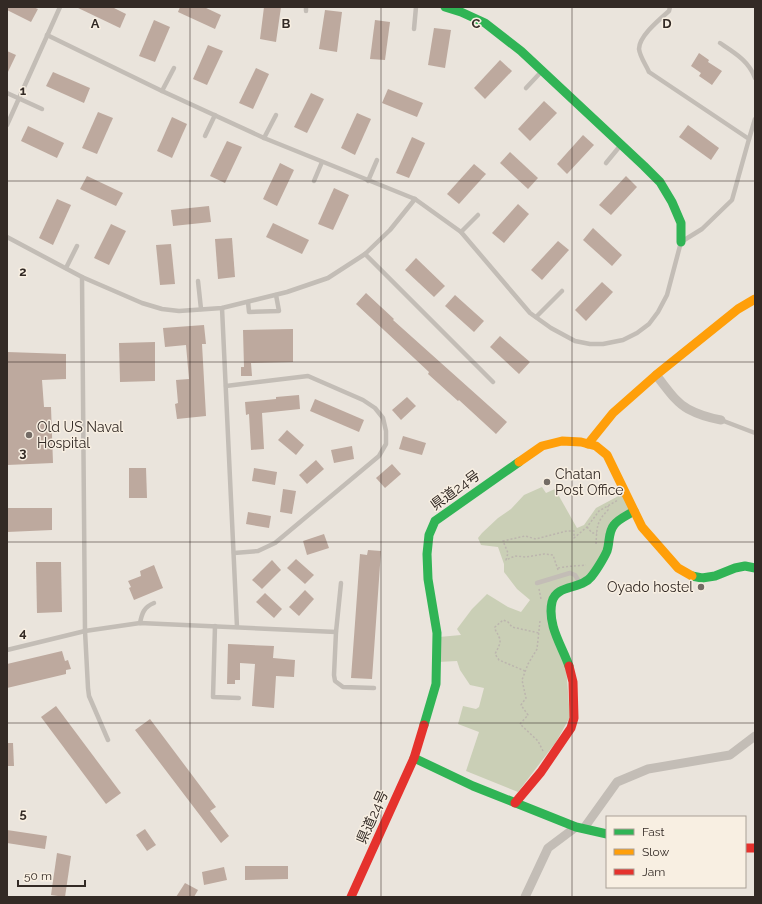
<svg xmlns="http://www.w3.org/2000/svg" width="762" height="904" font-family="Raleway,'Noto Sans JP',sans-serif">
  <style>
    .green { fill: #cacfb6 }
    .building { fill: #bda99e }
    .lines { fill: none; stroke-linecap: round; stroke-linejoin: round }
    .path { stroke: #bcb5ae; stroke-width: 1.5; stroke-dasharray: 2 2; stroke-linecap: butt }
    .lane { stroke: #c3bdb6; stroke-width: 4.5 }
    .street { stroke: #c3bdb6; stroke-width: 9 }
    .fast { stroke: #30b455; stroke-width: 9 }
    .slow { stroke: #ff9f0a; stroke-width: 9 }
    .jam { stroke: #e5322d; stroke-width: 9 }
    .grid { fill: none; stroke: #332a25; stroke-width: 1; stroke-opacity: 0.55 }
    .poi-dot { fill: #736b65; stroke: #f8efe2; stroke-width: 1.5 }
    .labels { text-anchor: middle; stroke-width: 3; stroke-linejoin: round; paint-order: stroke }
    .poi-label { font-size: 14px; fill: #332a25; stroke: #f8efe2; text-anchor: start }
    .street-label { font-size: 14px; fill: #332a25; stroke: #f8efe2 }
    .grid-label { font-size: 13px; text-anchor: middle; font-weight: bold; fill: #332a25; stroke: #f8efe2; stroke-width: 3; stroke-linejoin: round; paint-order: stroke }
  </style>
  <rect width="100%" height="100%" fill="#eae4dc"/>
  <!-- green -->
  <polygon class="green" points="542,487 546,493 555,489 577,528 584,525 596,508 624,493 634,511 617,521 593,574 551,603 565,655 570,717 556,742 518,792 466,771 479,732 458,724 463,706 476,709 479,707 484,688 470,685 460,670 457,661 438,662 439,637 461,635 457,629 472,609 487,594 508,607 521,612 530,600 517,589 504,572 504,564 498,547 481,545 478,538 482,533 498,518 511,509 524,495"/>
  <!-- building -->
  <g class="building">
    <polygon points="7,7 33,7 38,9 31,22 7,10"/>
    <polygon points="76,7 112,7 126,14 120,28"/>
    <polygon points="180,7 204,7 221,15 215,29 178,12"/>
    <polygon points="264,7 281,7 276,42 260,39"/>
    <polygon points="325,10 342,12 337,52 319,49"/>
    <polygon points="154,20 170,27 155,62 139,56"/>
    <polygon points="375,20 390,22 385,60 370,59"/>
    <polygon points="434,28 451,30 445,68 428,65"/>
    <polygon points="208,45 223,51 207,85 193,79"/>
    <polygon points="7,51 16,55 7,74"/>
    <polygon points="699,53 709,60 708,62 722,71 712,85 699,76 701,73 691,66"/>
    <polygon points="500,60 512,71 485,99 474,88"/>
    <polygon points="256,68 269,74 253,109 239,103"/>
    <polygon points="53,72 90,88 84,103 46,86"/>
    <polygon points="388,89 423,103 417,117 382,103"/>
    <polygon points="311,93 324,99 307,133 294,127"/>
    <polygon points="544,101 557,113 530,141 518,129"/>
    <polygon points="98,112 113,118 97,154 82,148"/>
    <polygon points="357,113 371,119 355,155 341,148"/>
    <polygon points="172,117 187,124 172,158 157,151"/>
    <polygon points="688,125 719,148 711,160 679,137"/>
    <polygon points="28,126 64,143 57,158 21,141"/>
    <polygon points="583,135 594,145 567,174 557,164"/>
    <polygon points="412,137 425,143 409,178 396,173"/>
    <polygon points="227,141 242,147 225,183 210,176"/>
    <polygon points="510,152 538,178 528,189 500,163"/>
    <polygon points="280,163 294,170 277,206 263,199"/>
    <polygon points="474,164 486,174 459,204 447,194"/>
    <polygon points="87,176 123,193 116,206 80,189"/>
    <polygon points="626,176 637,187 611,215 599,205"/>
    <polygon points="334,188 349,195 333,230 318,224"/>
    <polygon points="57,199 71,205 53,245 39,238"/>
    <polygon points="518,204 529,214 504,243 492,233"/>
    <polygon points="209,206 211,222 173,226 171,210"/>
    <polygon points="273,223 309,240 302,254 266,237"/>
    <polygon points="111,224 126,231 109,265 94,258"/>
    <polygon points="593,228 622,255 612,266 583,240"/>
    <polygon points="232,238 235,277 218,279 215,239"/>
    <polygon points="558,241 569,250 542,280 531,270"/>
    <polygon points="171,244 175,284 160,285 156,245"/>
    <polygon points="416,258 445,286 434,297 405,270"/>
    <polygon points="602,282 613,292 586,321 575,310"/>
    <polygon points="366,293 394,319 393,320 507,422 496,434 459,400 458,401 428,374 429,372 356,304"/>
    <polygon points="455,295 484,321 474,332 445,306"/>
    <polygon points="204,325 206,344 202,344 206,416 177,419 175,404 178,403 176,380 189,379 186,345 165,347 163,328"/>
    <polygon points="293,329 293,362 251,363 252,376 241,376 241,367 244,367 243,330"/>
    <polygon points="500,336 530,362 519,374 490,347"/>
    <polygon points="155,342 155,381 120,382 119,343"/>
    <polygon points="7,352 66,354 66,379 42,380 44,407 51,407 53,463 7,465"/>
    <polygon points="299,395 300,409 262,413 264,449 251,450 249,414 246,415 245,402 276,399 276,397"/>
    <polygon points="407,397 416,406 401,420 392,410"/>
    <polygon points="315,399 364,420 359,432 310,411"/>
    <polygon points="287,430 304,445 296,455 278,440"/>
    <polygon points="403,436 426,443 422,455 399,449"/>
    <polygon points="352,446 354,459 334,463 331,450"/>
    <polygon points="316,460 324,469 307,484 299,475"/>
    <polygon points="392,464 401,474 385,488 376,478"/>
    <polygon points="129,468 146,468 147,498 129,498"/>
    <polygon points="254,468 277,472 275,485 252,481"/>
    <polygon points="283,489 296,491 292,514 280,512"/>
    <polygon points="7,508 52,508 52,530 7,532"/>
    <polygon points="248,512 271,516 269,528 246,524"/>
    <polygon points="324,534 329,548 307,555 303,541"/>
    <polygon points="368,550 381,551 372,679 351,678 360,554 367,555"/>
    <polygon points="296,559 314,575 305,584 287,568"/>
    <polygon points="272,560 281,570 262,589 252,580"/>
    <polygon points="36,562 61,562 62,612 37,613"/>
    <polygon points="154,565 163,588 134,600 129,588 131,587 128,581 141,576 140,571"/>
    <polygon points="305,590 314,599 299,616 289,607"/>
    <polygon points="265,593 282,609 274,618 256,602"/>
    <polygon points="228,644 274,646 273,658 295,660 294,677 276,676 274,708 252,706 255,664 240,663 240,680 235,680 235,684 227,684"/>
    <polygon points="62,651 65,661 68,660 71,669 66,670 66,674 7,688 7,664"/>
    <polygon points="56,706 121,793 106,804 41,717"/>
    <polygon points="150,719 216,807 210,811 229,836 221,843 135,730"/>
    <polygon points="7,743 13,743 14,766 7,766"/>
    <polygon points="145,829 156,845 147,851 136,835"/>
    <polygon points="7,830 47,836 45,849 7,843"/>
    <polygon points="57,853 71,856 65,897 51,895"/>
    <polygon points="245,866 288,866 288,879 245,880"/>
    <polygon points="224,867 227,880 204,885 202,872"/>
    <polygon points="185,883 198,890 194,897 176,897"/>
  </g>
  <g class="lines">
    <!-- path -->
    <g class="path">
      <polyline points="587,527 592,533 597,533"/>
      <path d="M596,544C597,528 596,522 608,510V506"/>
      <path d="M558,568C568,566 577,566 586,565"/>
      <polyline points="558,570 553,555 544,554 526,557 515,556 506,560 508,553 503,541 525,536 536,539 567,531 574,531 574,538 587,527 599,511 618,500"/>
      <polyline points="539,589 541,599"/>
      <polyline points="540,621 537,649 528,664 522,680 526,698 521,705 528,715 520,724 538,741 543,751"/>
      <path d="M525,671L499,660L495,654C498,648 502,642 499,637C498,633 495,632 495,627L503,620L508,622L512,627L539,633"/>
    </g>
    <!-- lane -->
    <g class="lane">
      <polyline points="306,11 306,7"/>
      <polyline points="414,29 416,7"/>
      <path d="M47,35L162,91L264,138L415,199L461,232L530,313L551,328L575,341L590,344H603L623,340L637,333L649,324L658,312L667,295L681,242L702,229L732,200L749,139L649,72C646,65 640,57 639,49C639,36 660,19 669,11L670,7"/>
      <path d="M720,43C735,53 749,61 755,78"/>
      <polyline points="526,88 541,72"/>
      <polyline points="162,91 174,68"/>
      <polyline points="7,93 42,109"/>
      <polyline points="7,125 60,7"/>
      <polyline points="205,136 215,115"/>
      <polyline points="264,138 276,115"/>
      <polyline points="749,139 755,119"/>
      <polyline points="606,163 620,146"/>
      <polyline points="314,181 322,162"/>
      <polyline points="368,181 377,160"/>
      <polyline points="461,232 478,215"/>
      <polyline points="7,237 82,277 142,303 162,309 179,311 222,308 287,292 328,278 365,254 390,230 415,199"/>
      <polyline points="365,254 493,382"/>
      <polyline points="66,268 77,246"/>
      <polyline points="82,277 85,631 88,688 89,696 108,740"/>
      <polyline points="198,281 201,309"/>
      <polyline points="248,302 249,312 279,311 276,295"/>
      <polyline points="222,308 237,627"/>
      <polyline points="536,317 562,291"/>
      <polyline points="226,386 308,376 363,400 375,408 383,418 386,431 386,444 379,456 275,543 258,551 234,553"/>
      <polyline points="721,420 755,433"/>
      <polyline points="341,583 336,632 334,675 335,681 343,687 374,688"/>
      <polyline points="537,583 570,573 575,575 580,583"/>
      <path d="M140,623C142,613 144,607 154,603"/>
      <polyline points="215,626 213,697 239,698"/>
      <polyline points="7,650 85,631 140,623 336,632"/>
    </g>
    <!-- street -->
    <g class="street">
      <path d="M656,375C666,387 675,402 688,409C699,415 710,418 721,420"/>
      <polyline points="584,828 617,782 648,769 730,755 755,736"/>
      <polyline points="525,897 548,848 576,827"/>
    </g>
    <!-- fast -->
    <g class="fast">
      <polyline points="445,7 461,12 485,23 521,51 644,166 660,182 672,202 681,223 681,242"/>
      <polyline points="692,576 702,578 715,576 735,568 745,566 755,568"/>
      <path d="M569,666C562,646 547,625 552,602C556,584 581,590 591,577C596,571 604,558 607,551C610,542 608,532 614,525C618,519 628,515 634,511"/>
      <polyline points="424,725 436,684 437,633 428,579 427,554 429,535 435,521 519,462"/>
      <polyline points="414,758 473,786 576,827 607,834"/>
    </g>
    <!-- slow -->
    <g class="slow">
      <polyline points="588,444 613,413 656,375 738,309 755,299"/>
      <polyline points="519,462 542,446 562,441 581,442 596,446 607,455 642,527 678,568 692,576"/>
    </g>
    <!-- jam -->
    <g class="jam">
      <polyline points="515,803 541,772 571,728 574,718 573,682 569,666"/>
      <polyline points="745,848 755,848"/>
      <polyline points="351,897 414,758 424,725"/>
    </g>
  </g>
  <!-- grid -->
  <path class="grid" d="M190,7V897M381,7V897M572,7V897M7,181H755M7,362H755M7,542H755M7,723H755"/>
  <!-- markers -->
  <g class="poi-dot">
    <circle cx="29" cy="435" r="4"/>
    <circle cx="547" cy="482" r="4"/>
    <circle cx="701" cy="587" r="4"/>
  </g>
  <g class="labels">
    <!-- poi labels -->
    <g class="poi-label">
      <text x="37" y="432">Old US Naval<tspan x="37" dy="16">Hospital</tspan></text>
      <text x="555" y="479">Chatan<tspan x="555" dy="16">Post Office</tspan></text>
      <text x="693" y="592" text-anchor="end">Oyado hostel</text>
    </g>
    <!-- street labels -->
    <g class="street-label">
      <text transform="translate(455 490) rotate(-36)" y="5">県道24号</text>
      <text transform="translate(372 817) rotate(-66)" y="5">県道24号</text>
    </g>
  </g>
  <g class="grid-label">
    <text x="95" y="28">A</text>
    <text x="286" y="28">B</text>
    <text x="476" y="28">C</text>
    <text x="667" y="28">D</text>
    <text x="23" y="95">1</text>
    <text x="23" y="276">2</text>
    <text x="23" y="457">3</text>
    <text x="23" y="637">4</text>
    <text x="23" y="818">5</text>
  </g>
  <!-- border -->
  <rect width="762" height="904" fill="none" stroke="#332a25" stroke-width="16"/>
  <!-- legend -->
  <rect x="606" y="816" width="140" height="72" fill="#f8efe2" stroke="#a9a096"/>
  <rect x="614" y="829" width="20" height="6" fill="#30b455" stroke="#a9a096"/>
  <text x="642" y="836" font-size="12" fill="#332a25">Fast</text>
  <rect x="614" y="849" width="20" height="6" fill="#ff9f0a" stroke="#a9a096"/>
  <text x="642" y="856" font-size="12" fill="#332a25">Slow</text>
  <rect x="614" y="869" width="20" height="6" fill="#e5322d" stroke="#a9a096"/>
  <text x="642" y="876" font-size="12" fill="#332a25">Jam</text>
  <!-- scale -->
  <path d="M18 880v6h67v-6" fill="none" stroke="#332a25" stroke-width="2"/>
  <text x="24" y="880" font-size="12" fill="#332a25" stroke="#f8efe2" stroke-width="3" paint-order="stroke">50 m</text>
</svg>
